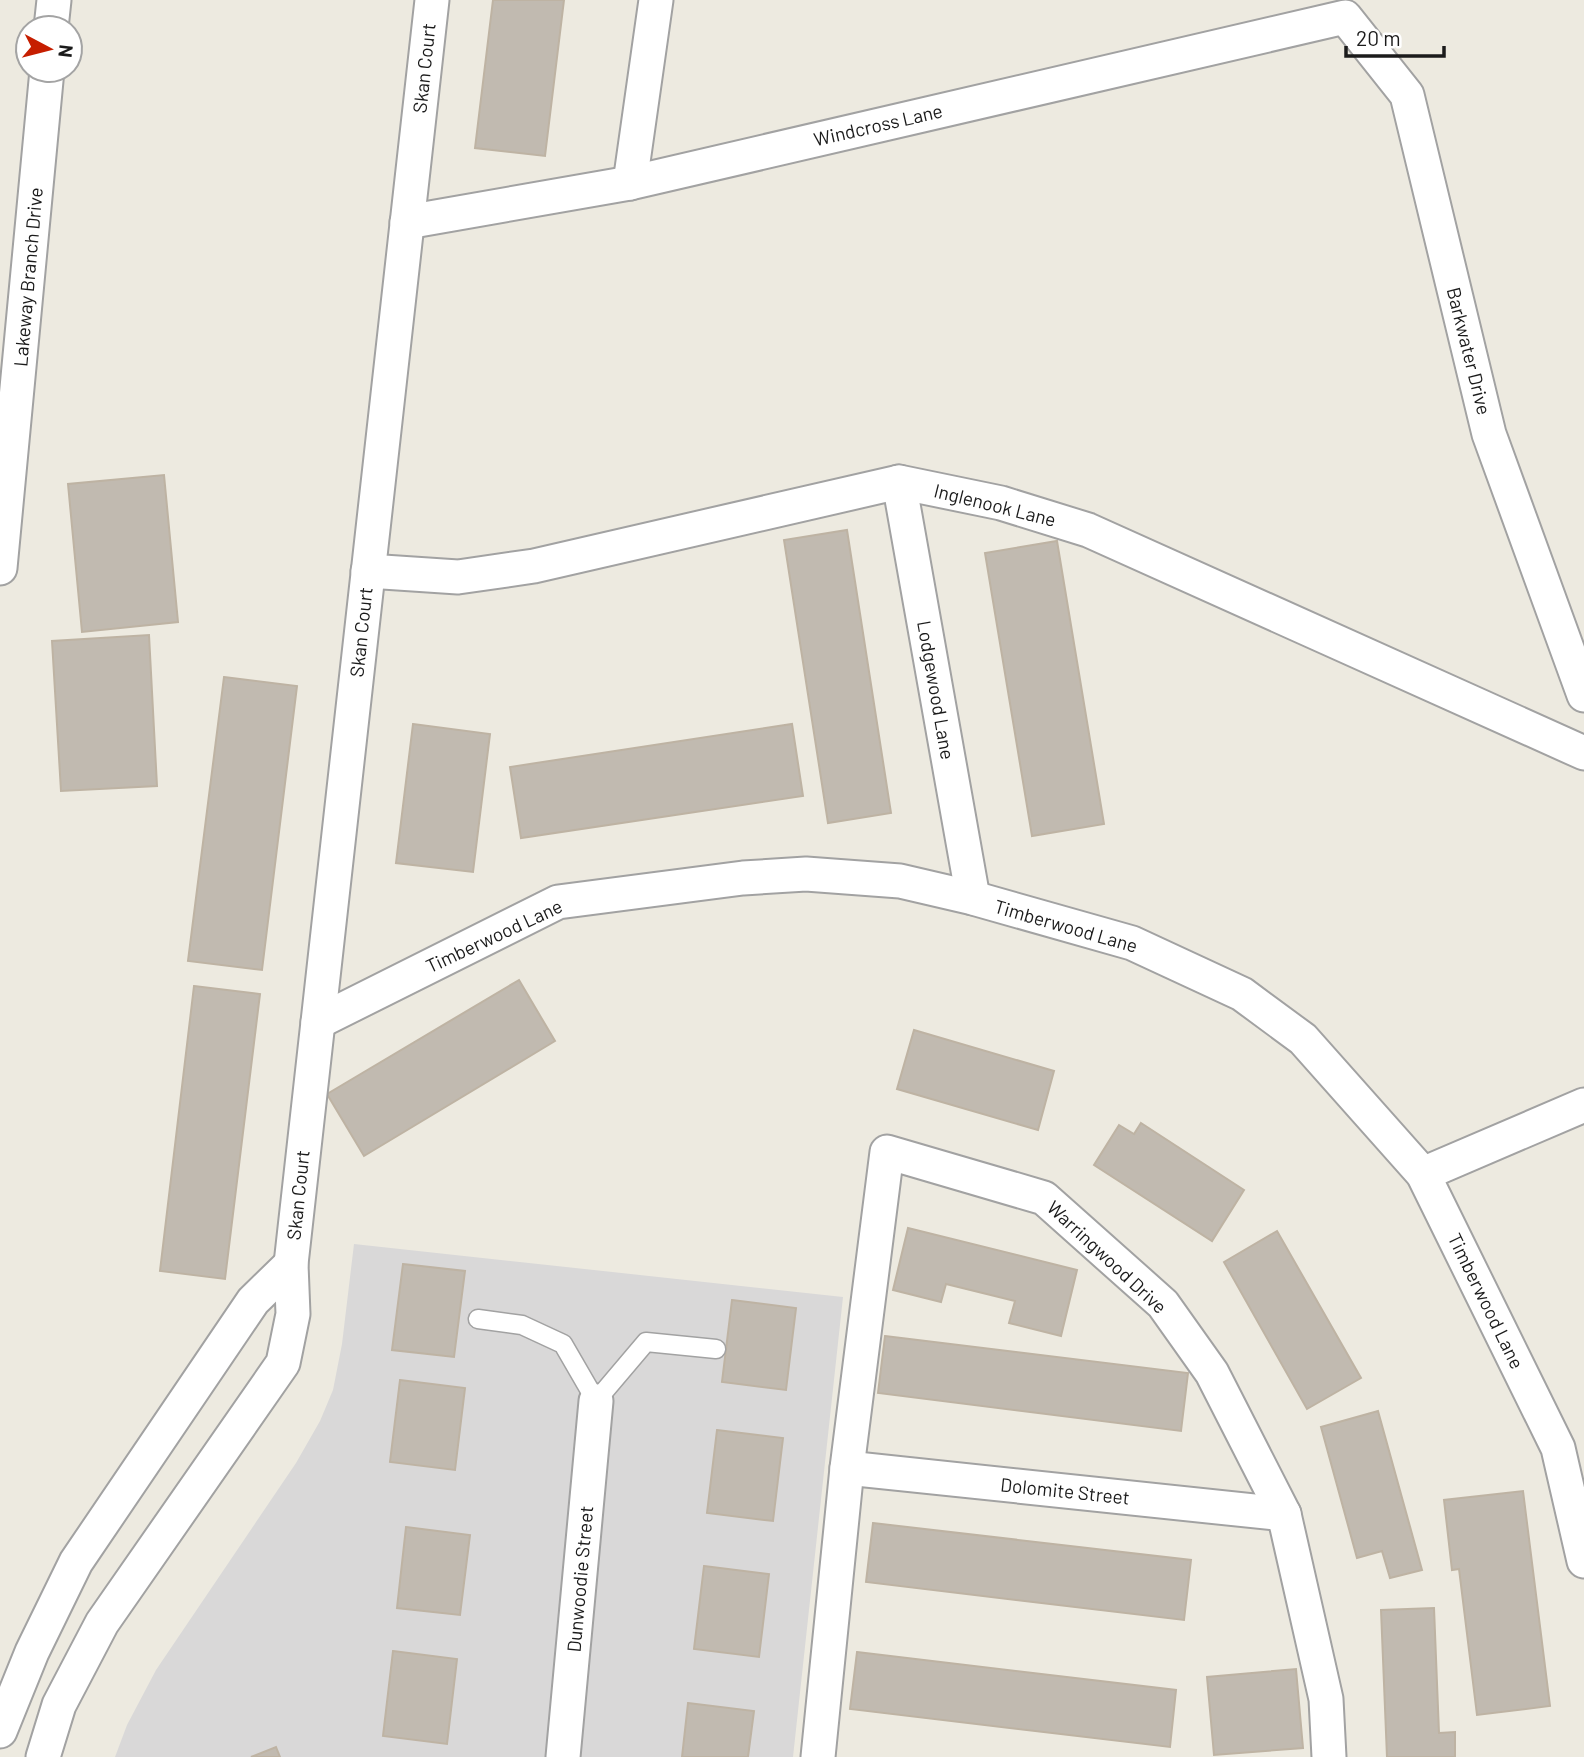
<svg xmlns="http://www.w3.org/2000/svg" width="1584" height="1757" font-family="Barlow,sans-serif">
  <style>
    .residential { fill: #d9d8d8 }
    .building { fill: #c1bab0; stroke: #beb3a3; stroke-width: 2 }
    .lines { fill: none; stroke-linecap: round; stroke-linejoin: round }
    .lane-casing { stroke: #a2a2a2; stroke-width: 21 }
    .street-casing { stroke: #a2a2a2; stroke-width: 37 }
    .lane { stroke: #fff; stroke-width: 18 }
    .street { stroke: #fff; stroke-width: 33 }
    .labels { text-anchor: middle; stroke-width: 6; stroke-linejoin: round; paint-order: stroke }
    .street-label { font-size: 19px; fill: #1b1b1b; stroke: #fff }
  </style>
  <rect width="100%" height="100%" fill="#edeae0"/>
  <!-- residential -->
  <polygon class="residential" points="354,1244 843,1297 793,1757 115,1757 127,1725 156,1670 296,1463 320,1421 333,1390 342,1344"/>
  <!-- building -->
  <g class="building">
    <polygon points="493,0 564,0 545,156 475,148"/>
    <polygon points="164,475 178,622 82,632 68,484"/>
    <polygon points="847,530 891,813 828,823 784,540"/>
    <polygon points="1057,541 1104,824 1032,836 985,553"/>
    <polygon points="149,635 157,786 61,791 52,641"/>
    <polygon points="224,677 297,686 262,970 188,961"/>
    <polygon points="413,724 490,734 473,872 396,863"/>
    <polygon points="792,724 803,796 521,838 510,767"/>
    <polygon points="519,980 555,1041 364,1156 327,1094"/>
    <polygon points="194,986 260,994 225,1279 160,1271"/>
    <polygon points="914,1030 1054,1071 1038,1130 897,1089"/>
    <polygon points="1141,1123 1244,1190 1212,1241 1094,1165 1119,1125 1134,1134"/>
    <polygon points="908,1228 1077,1270 1061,1336 1009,1323 1015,1301 946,1284 941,1302 893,1290"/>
    <polygon points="1277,1231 1361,1378 1307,1409 1224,1262"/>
    <polygon points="403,1264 465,1271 454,1357 392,1350"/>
    <polygon points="732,1300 796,1308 786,1390 722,1382"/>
    <polygon points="885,1336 1188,1373 1181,1431 878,1393"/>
    <polygon points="400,1380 465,1388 455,1470 390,1462"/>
    <polygon points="1378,1411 1422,1570 1390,1578 1382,1551 1357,1558 1321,1427"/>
    <polygon points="717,1430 783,1438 773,1521 707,1513"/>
    <polygon points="1523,1491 1550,1706 1477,1715 1459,1569 1452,1570 1444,1500"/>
    <polygon points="873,1523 1191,1560 1184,1620 866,1582"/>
    <polygon points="406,1527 470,1535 460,1615 397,1608"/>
    <polygon points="704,1566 769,1574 759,1657 694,1649"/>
    <polygon points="1434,1608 1439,1733 1455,1732 1455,1757 1387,1757 1381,1610"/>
    <polygon points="393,1651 457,1659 447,1744 383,1736"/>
    <polygon points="857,1652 1176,1690 1170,1747 850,1709"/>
    <polygon points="1296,1669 1303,1748 1214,1755 1207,1677"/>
    <polygon points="688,1703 754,1711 748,1757 682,1757"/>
    <polygon points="276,1747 280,1757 251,1757"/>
  </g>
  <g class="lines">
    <defs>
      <polyline id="lane" points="478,1319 522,1325 563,1344 596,1401 646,1342 716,1349"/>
      <g id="street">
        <polyline points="51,28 54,0"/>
        <polyline points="630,183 656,0"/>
        <polyline points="407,222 630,183 1345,17 1407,95 1489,434 1584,695"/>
        <polyline points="899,482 973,898"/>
        <polyline points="0,568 47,70"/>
        <polyline points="368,571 458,577 534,566 899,482 1001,503 1088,530 1584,753"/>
        <polyline points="318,1022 558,902 743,878 806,874 900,881 973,898 1132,943 1242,994 1303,1039 1423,1174 1558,1448 1584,1561"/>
        <polyline points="1423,1174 1584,1105"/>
        <polyline points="847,1468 1284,1514"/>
        <polyline points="0,1731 32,1652 76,1562 253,1301 291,1264"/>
        <polyline points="43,1757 59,1705 102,1623 283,1363 293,1314 291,1264 432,0"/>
        <polyline points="563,1757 596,1401"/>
        <polyline points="818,1757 847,1468 887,1152 1044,1198 1163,1304 1212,1373 1284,1514 1326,1699 1329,1757"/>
      </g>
    </defs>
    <!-- lane casing -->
    <use href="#lane" class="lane-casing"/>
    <!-- street casing -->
    <use href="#street" class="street-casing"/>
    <!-- lane -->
    <use href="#lane" class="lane"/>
    <!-- street -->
    <use href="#street" class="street"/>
  </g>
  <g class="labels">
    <!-- street labels -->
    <g class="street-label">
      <text transform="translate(424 68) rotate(-84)" y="7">Skan Court</text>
      <text transform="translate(878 125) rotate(-13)" y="7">Windcross Lane</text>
      <text transform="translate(28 277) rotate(-85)" y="7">Lakeway Branch Drive</text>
      <text transform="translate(1469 351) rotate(76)" y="7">Barkwater Drive</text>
      <text transform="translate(995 505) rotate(14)" y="7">Inglenook Lane</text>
      <text transform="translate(361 632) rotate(-84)" y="7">Skan Court</text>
      <text transform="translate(936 690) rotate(80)" y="7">Lodgewood Lane</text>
      <text transform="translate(1066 926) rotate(16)" y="7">Timberwood Lane</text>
      <text transform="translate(494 936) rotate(-25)" y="7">Timberwood Lane</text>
      <text transform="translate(298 1195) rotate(-84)" y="7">Skan Court</text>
      <text transform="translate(1107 1257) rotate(43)" y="7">Warringwood Drive</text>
      <text transform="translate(1486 1301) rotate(64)" y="7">Timberwood Lane</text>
      <text transform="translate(1065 1491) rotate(6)" y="7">Dolomite Street</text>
      <text transform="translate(580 1579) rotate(-85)" y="7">Dunwoodie Street</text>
    </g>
  </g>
  <!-- north arrow -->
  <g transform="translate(49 49) rotate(97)"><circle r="33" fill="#ffffff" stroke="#a4a4a4" stroke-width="2"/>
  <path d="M0-5L12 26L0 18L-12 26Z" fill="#c61e00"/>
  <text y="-10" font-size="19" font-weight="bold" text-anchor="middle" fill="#1b1b1b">N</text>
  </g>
  <!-- scale -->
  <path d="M1346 46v10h98v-10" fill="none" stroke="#1b1b1b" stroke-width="3.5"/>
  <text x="1356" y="46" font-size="21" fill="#1b1b1b" stroke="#ffffff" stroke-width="5" paint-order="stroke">20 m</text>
</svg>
